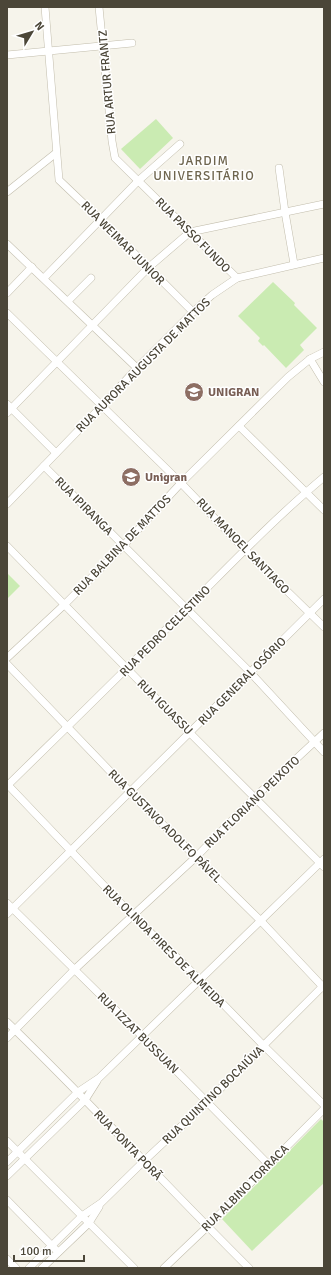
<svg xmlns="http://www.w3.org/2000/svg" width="331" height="1275" font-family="Signika,sans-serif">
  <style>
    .green { fill: #caebb2 }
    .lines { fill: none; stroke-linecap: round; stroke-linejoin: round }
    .minor-casing { stroke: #c2bdac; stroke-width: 8 }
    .minor { stroke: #fff; stroke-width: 7 }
    .labels { text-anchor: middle; stroke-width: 3; stroke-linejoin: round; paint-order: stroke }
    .street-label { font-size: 12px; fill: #4b4638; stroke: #fff }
    .education-label { font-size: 12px; font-weight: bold; fill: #785e54; stroke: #fff; text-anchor: start }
    .neighbourhood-label { font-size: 13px; letter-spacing: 1px; fill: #6e654e; stroke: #fff }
  </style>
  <rect width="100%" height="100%" fill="#f6f4eb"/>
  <!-- green -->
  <g class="green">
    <polygon points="156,119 173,138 140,169 121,149"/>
    <polygon points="273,282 295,303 294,305 317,328 300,345 304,350 286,368 264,345 263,346 258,341 260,338 238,316"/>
    <polygon points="7,573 20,586 7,599"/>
    <polygon points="321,1119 324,1122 324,1183 252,1251 222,1219"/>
  </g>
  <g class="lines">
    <defs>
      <g id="minor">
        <polyline points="45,7 59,180 100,219 193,312"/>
        <polyline points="99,7 112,141 115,158 237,278"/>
        <polyline points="7,55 132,43"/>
        <polyline points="279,168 285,212 294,264"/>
        <polyline points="7,192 56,153"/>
        <polyline points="7,244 137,368"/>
        <polyline points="44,278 138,181 180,144"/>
        <polyline points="7,293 32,267"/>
        <polyline points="68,301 91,278"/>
        <polyline points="7,313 181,483 245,550 324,627"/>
        <polyline points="310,359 324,382"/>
        <polyline points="7,404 56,453"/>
        <polyline points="7,413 148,268 190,232 324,204"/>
        <polyline points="239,426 324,510"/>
        <polyline points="44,466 250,672 324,752"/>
        <polyline points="7,504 101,407 137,368 193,312 212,295 237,278 324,258"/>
        <polyline points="7,546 190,733 324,867"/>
        <polyline points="7,658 64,605 123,546 181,483 288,377 310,359 324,352"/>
        <polyline points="7,664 130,792 260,920 324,988"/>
        <polyline points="7,784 133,916 185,965 264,1046 324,1105"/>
        <path d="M7,786C67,727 127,669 186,609C231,564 275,518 324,477"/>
        <polyline points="7,903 142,1036 268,1164"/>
        <polyline points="7,914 324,599"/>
        <path d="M7,1022C90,1102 167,1187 249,1268"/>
        <polyline points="7,1038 75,969 196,857 254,798 324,733"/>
        <polyline points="7,1141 134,1268"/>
        <polyline points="7,1162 78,1092 99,1078 324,859"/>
        <polyline points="7,1176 85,1100 97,1081"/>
        <polyline points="7,1200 58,1252"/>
        <polyline points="7,1259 16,1268"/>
        <polyline points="29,1268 82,1216 101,1203 144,1161 207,1102 324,985"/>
        <polyline points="42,1268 89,1223 99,1207"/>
        <polyline points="164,1268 207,1227 324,1109"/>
      </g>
    </defs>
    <!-- minor casing -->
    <use href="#minor" class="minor-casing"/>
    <!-- minor -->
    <use href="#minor" class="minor"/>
  </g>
  <!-- icons -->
  <defs>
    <symbol id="university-disc" viewBox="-11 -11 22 22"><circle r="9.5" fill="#8d6e63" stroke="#fff"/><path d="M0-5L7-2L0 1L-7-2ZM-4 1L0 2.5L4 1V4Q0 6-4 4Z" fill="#fff"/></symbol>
  </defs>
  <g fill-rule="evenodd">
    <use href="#university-disc" x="183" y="381" width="22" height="22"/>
    <use href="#university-disc" x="120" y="466" width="22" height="22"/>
  </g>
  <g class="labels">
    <!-- street labels -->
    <g class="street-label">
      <text transform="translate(107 82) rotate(-95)" y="4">RUA ARTUR FRANTZ</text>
      <text transform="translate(193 235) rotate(45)" y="4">RUA PASSO FUNDO</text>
      <text transform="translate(123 243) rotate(45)" y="4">RUA WEIMAR JUNIOR</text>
      <text transform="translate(143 365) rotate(-45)" y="4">RUA AURORA AUGUSTA DE MATTOS</text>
      <text transform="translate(84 506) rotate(45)" y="4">RUA IPIRANGA</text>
      <text transform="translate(122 545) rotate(-46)" y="4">RUA BALBINA DE MATTOS</text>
      <text transform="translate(243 546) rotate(46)" y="4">RUA MANOEL SANTIAGO</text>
      <text transform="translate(165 631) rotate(-45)" y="4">RUA PEDRO CELESTINO</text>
      <text transform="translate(242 681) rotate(-45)" y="4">RUA GENERAL OSÓRIO</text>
      <text transform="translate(165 707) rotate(45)" y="4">RUA IGUASSU</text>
      <text transform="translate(252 802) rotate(-44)" y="4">RUA FLORIANO PEIXOTO</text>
      <text transform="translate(165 826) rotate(45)" y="4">RUA GUSTAVO ADOLFO PÁVEL</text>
      <text transform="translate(164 946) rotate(45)" y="4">RUA OLINDA PIRES DE ALMEIDA</text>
      <text transform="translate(138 1033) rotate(45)" y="4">RUA IZZAT BUSSUAN</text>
      <text transform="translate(213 1095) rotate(-44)" y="4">RUA QUINTINO BOCAIÚVA</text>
      <text transform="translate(128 1145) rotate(46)" y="4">RUA PONTA PORÃ</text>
      <text transform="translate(245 1188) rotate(-45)" y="4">RUA ALBINO TORRACA</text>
    </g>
    <!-- education labels -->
    <g class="education-label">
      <text x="208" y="396">UNIGRAN</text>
      <text x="145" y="481">Unigran</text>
    </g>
    <!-- neighbourhood labels -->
    <g class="neighbourhood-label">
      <text x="204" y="165">JARDIM<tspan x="204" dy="15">UNIVERSITÁRIO</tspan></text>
    </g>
  </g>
  <!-- border -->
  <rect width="331" height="1275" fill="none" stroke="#4b4638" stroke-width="16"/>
  <!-- north arrow -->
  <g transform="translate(32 32) rotate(52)" stroke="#ffffff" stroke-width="3" paint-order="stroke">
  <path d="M0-3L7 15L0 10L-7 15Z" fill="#4b4638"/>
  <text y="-6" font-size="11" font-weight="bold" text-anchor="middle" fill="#4b4638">N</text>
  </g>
  <!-- scale -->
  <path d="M14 1255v6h70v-6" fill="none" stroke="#4b4638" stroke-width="2"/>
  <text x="20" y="1255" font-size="12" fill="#4b4638" stroke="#ffffff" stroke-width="3" paint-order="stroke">100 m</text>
</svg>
